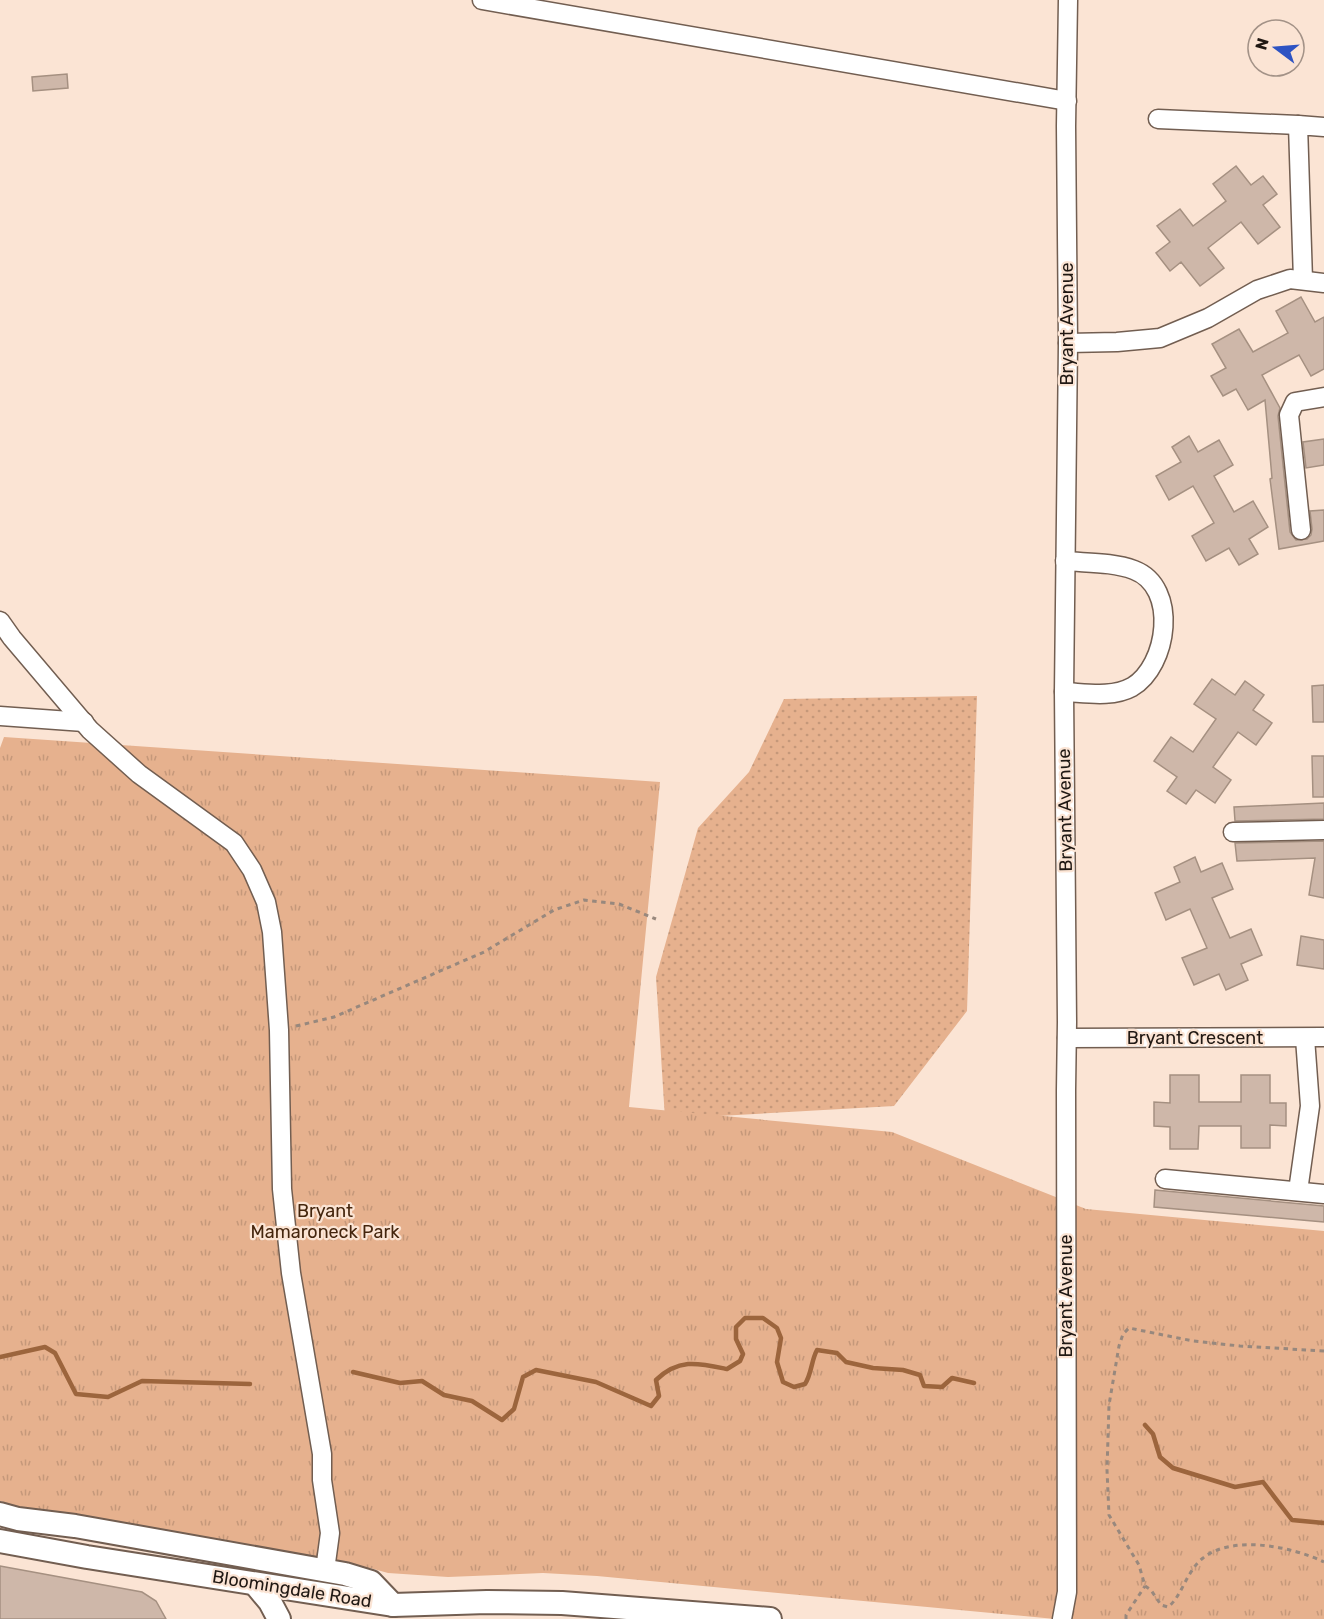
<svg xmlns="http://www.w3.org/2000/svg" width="1324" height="1619" font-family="Rubik,sans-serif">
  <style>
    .grass { fill: url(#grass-dots) }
    .park { fill: url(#park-tufts) }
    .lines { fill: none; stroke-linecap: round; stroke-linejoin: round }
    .stream { stroke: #9c653d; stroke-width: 4.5 }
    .building { fill: #ceb7a9; stroke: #a59081; stroke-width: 1.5 }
    .minor-casing { stroke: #725e51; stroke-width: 21 }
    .major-casing { stroke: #725e51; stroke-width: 26 }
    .path { stroke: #98887d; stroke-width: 3; stroke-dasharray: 4.5 4.5; stroke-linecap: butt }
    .minor { stroke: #fff; stroke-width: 18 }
    .major { stroke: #fff; stroke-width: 22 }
    .labels { text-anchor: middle; stroke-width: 4.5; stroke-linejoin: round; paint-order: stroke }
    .street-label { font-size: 18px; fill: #201813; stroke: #fbe4d4 }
    .park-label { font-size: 18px; fill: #44250d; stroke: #fbe4d4 }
  </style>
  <defs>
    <pattern id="grass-dots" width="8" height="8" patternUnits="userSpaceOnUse" patternTransform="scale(1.5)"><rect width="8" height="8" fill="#e6b18e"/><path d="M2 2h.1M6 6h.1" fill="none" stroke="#c5987a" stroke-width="1.8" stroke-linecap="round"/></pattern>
    <pattern id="park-tufts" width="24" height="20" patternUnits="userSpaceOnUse" patternTransform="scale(1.5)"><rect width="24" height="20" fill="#e6b18e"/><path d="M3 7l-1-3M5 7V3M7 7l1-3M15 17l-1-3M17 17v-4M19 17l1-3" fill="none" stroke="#c5987a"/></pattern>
  </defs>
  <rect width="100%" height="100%" fill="#fbe4d4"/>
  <!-- grass -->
  <polygon class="grass" points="977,696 967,1011 894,1106 665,1119 656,977 698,828 749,772 784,699"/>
  <!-- park -->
  <polygon class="park" points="4,737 660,782 629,1107 892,1132 1086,1209 1324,1231 1324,1619 1055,1619 597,1576 543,1573 448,1577 388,1573 370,1568 362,1571 318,1559 89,1520 23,1508 0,1501 0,748"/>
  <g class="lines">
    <!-- stream -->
    <g class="stream">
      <polyline points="0,1357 45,1347 55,1353 76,1394 108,1397 142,1381 250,1384"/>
      <path d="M353,1372L400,1383L422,1381L444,1395L472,1401L502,1420L514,1409L523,1377L536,1370L596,1382L651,1406L659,1396L656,1380C679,1358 698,1363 727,1369L740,1361L743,1354L736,1339V1327L745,1318H763L777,1328L781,1338L777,1362L783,1382L794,1387L805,1384C812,1373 811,1361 817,1350L837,1353L846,1362L873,1368L903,1370L920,1375L924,1386L942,1387L952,1378L974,1383"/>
      <polyline points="1145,1425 1153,1434 1160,1457 1173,1468 1235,1487 1263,1482 1292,1520 1324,1523"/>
    </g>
  </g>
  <!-- building -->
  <g class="building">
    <polygon points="67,74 68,88 33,91 32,77"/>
    <polygon points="1236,166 1251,185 1263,176 1277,194 1263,205 1280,227 1258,244 1241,222 1208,248 1224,268 1200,286 1181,262 1170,271 1156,253 1170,242 1157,226 1180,209 1193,226 1226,201 1213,184"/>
    <polygon points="1301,297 1315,322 1324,317 1324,369 1311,376 1299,355 1262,375 1280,408 1278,416 1290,532 1296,540 1307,539 1311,535 1312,529 1310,511 1324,510 1324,541 1279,549 1270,479 1272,478 1265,400 1248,410 1236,389 1223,396 1211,376 1226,368 1212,344 1239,329 1253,352 1288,333 1276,311"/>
    <polygon points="1189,436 1198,452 1219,440 1233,465 1214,476 1234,512 1253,501 1268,527 1249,539 1258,554 1239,565 1229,548 1206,561 1192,536 1214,523 1193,486 1169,500 1156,476 1181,462 1172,447"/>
    <polygon points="1324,439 1324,465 1306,468 1303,442"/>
    <polygon points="1212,679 1235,695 1245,681 1264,695 1253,710 1272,723 1256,745 1238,732 1213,767 1231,780 1215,803 1196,790 1186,804 1167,791 1177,777 1154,761 1171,737 1193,752 1216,719 1194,704"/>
    <polygon points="1324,685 1324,722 1313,722 1312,686"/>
    <polygon points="1312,756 1324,756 1324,797 1313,797"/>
    <polygon points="1324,803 1324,819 1235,821 1234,807"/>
    <polygon points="1324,841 1324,898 1309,895 1315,858 1237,861 1235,843"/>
    <polygon points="1195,857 1201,872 1222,863 1233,889 1212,898 1230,938 1251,929 1262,955 1241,964 1248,980 1226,990 1219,974 1194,985 1182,958 1207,948 1190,909 1166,920 1155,893 1180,882 1174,867"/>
    <polygon points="1301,936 1324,940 1324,969 1297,965"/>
    <polygon points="1170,1075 1199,1075 1199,1102 1241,1102 1241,1075 1270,1075 1270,1103 1286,1103 1286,1126 1270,1125 1270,1148 1241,1148 1241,1126 1199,1126 1198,1149 1170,1149 1170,1127 1154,1126 1154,1102 1170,1103"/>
    <polygon points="1155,1190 1324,1206 1324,1222 1154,1207"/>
    <polygon points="0,1566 142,1592 156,1601 166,1619 0,1619"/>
  </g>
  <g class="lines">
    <defs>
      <g id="minor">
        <polyline points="482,0 1067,101"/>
        <polyline points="1158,119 1298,125"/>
        <polyline points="1303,280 1298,125 1324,127"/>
        <polyline points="1068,343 1117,342 1160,338 1208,318 1257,290 1290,279 1324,283"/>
        <polyline points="1301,530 1289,415 1295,402 1324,397"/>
        <polyline points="0,621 12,638 90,730 139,774 234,843 252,870 266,902 272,932 279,1030 282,1189 291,1273 322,1454 322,1480 330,1533 325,1570"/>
        <path d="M1064,692C1086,693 1112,698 1132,687C1168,666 1179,587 1134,570C1113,562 1087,563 1065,561"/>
        <polyline points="0,716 84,722"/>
        <polyline points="1233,832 1324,830"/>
        <polyline points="1067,1038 1324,1037"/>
        <polyline points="1165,1179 1324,1194"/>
        <polyline points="1298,1191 1310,1106 1305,1038"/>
        <polyline points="1062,1619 1067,1592 1066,1090 1067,1022 1064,692 1068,343 1066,126 1068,0"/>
      </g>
      <g id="major">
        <polyline points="0,1514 18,1519 75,1526 345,1574 371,1582 393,1605"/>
        <polyline points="0,1541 87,1557 393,1605 487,1602 562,1603 770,1619"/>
        <polyline points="255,1584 270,1602 279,1619"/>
      </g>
    </defs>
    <!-- minor casing -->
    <use href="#minor" class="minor-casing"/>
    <!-- major casing -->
    <use href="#major" class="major-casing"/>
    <!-- path -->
    <g class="path">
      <polyline points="296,1026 334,1017 484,952 554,910 584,900 619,904 656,919"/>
      <path d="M1324,1351L1240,1346L1193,1341L1129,1328L1123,1334L1119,1346L1109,1405L1107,1470L1109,1515L1139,1565L1145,1586L1151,1590L1161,1605L1168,1607C1181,1598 1187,1570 1203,1558C1233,1534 1293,1547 1324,1562"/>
      <polyline points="1126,1619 1126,1615 1145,1586"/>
    </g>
    <!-- minor -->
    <use href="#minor" class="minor"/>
    <!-- major -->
    <use href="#major" class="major"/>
  </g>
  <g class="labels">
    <!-- street labels -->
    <g class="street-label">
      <text transform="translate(1067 324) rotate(-90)" y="6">Bryant Avenue</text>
      <text transform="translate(1065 810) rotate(-91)" y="6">Bryant Avenue</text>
      <text x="1195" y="1044">Bryant Crescent</text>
      <text transform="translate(1066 1296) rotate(-90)" y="6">Bryant Avenue</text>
      <text transform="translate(292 1589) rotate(9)" y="6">Bloomingdale Road</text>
    </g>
    <!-- park labels -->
    <g class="park-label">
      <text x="325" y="1217">Bryant<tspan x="325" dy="21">Mamaroneck Park</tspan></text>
    </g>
  </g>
  <!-- north arrow -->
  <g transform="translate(1276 48) rotate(286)"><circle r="28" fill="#fbe4d4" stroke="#a39287" stroke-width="1.5"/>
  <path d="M0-4.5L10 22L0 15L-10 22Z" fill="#2d53c3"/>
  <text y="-9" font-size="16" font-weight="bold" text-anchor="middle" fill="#201813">N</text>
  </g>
</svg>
